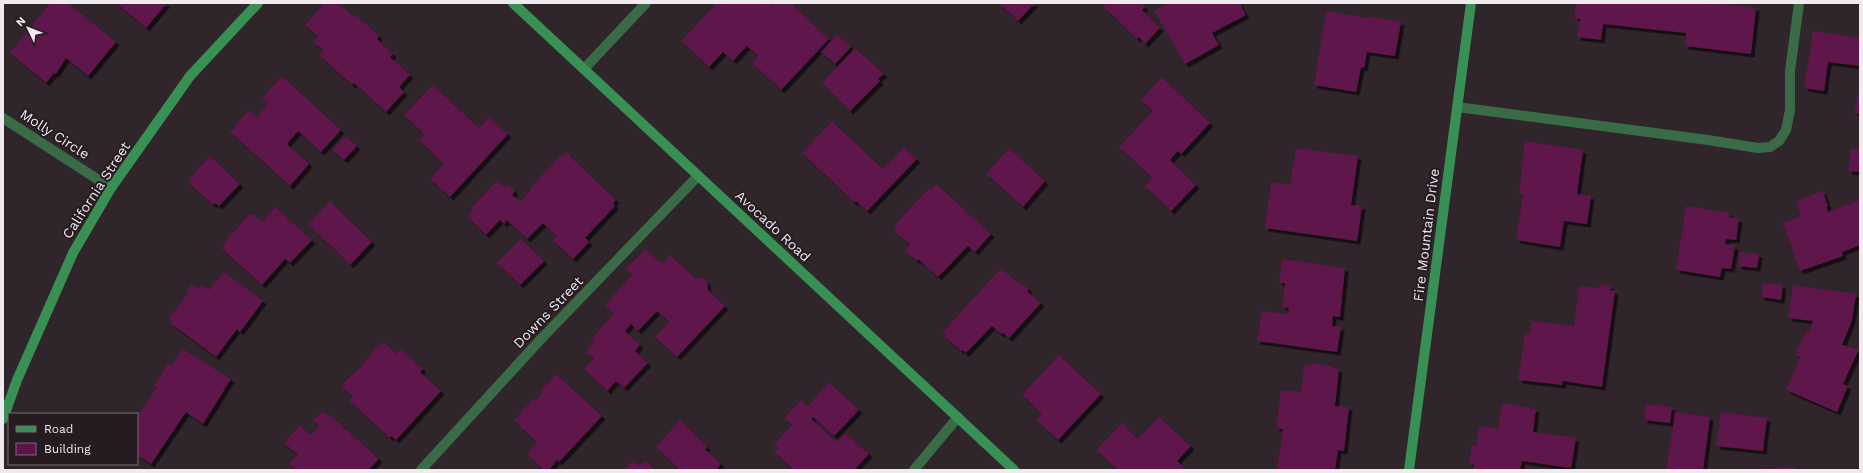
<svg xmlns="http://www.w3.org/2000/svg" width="1863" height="473" font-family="'Work Sans',sans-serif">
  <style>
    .building { fill: #5e144b; filter: url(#shadow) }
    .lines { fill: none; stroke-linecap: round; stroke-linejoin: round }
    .lane { stroke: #386b46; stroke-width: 10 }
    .street { stroke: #386b46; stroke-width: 10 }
    .secondary { stroke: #399054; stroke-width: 10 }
    .labels { text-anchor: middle; stroke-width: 4; stroke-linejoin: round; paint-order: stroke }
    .street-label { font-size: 14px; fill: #f0e9ed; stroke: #251b21 }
  </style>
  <defs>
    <filter id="shadow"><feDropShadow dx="3.5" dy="3.5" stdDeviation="0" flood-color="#0009"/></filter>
  </defs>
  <rect width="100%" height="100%" fill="#2f252b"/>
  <!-- building -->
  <g class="building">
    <polygon points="50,3 68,3 116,42 88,76 66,58 56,74 54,73 46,83 10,53"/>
    <polygon points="116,3 167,3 146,28"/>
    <polygon points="325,3 338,3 354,17 356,15 379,36 377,39 393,54 390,57 410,75 399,87 404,92 386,112 354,83 352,85 319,55 323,50 313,42 318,37 305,25"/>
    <polygon points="717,3 769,3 772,6 774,3 791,3 829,39 781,90 752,63 758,56 747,46 733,61 723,52 709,67 681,41"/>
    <polygon points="999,3 1035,3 1018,21"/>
    <polygon points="1106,3 1141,3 1145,7 1142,10 1160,28 1145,44 1139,37 1137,39 1103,6"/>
    <polygon points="1168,3 1239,3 1246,15 1212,33 1219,45 1185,64 1154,11"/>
    <polygon points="1582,3 1712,3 1756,8 1751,54 1685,46 1686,33 1603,24 1601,40 1577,37 1580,19 1574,18 1576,4 1582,4"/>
    <polygon points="1326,11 1367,18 1368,16 1401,22 1395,56 1367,52 1364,68 1361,67 1356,92 1314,85"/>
    <polygon points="1813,31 1860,38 1860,66 1828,62 1824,91 1804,88"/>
    <polygon points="837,34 851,47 835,64 821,52"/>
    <polygon points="855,48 884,74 878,79 880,81 850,111 822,83"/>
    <polygon points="282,76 341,130 321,152 298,131 287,144 309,164 290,186 230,132 249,110 257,117 268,104 262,98"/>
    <polygon points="1162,77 1210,123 1181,154 1178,151 1170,160 1196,185 1171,211 1145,186 1152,178 1119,147 1153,111 1141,100"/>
    <polygon points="433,85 479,128 489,117 508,134 450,197 430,179 444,164 419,140 424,134 404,115"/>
    <polygon points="1858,94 1860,94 1860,114 1854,113"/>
    <polygon points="832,121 883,169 904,147 917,159 867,211 856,201 854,202 802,153"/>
    <polygon points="346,136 357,146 344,160 332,150"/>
    <polygon points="1525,141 1583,150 1577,194 1591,196 1587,224 1564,221 1560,247 1516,240 1523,195 1519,194"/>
    <polygon points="1009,148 1045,181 1023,207 986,174"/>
    <polygon points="1296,148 1358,156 1351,205 1362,206 1357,241 1265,228 1271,182 1290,185"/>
    <polygon points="1851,148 1860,150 1860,172 1848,171"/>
    <polygon points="566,152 616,200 613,203 615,206 585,238 589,242 573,259 553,241 557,237 543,223 527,239 507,220 504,224 500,220 486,235 467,217 473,210 471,208 497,181 505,188 508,185 515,191 512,195 520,202 531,190 530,188 560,156 561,157"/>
    <polygon points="210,156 240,184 219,206 215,203 213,205 189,183 191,181 189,179"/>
    <polygon points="937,184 991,234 975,252 968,246 938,277 918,259 917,261 905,251 910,245 895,232 897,230 893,227 929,188 931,190"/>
    <polygon points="1823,191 1828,207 1826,207 1828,212 1860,200 1860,245 1842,252 1843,256 1800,271 1783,223 1801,216 1796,201"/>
    <polygon points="330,201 372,242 350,265 308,224"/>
    <polygon points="1686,206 1730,213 1729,217 1739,219 1736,240 1726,239 1725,244 1735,246 1731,269 1722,268 1720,277 1676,270"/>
    <polygon points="275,207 312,240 290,263 285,259 262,285 222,249 224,246 222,245 250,214 252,215 253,214 262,222"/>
    <polygon points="521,239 544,261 520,285 497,263"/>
    <polygon points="645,249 662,264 670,255 695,278 702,278 707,282 708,290 725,306 677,357 655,337 669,322 657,311 638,331 631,324 625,331 640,345 635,351 648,363 624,388 616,381 607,391 584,369 594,359 586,352 594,342 591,339 614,314 605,305 632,275 626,269"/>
    <polygon points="1740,252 1759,254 1757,268 1738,266"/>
    <polygon points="1282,259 1345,268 1340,317 1333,316 1332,326 1341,327 1337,352 1257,341 1262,311 1288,314 1289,308 1282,307 1285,283 1279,283"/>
    <polygon points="1001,268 1019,284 1020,282 1029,289 1027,291 1041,303 1009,338 1003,333 1001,334 992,326 966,353 962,350 961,351 944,336 945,334 943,332"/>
    <polygon points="224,272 263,301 240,332 237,329 216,357 170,323 172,320 169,318 188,293 186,292 192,284 198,288 201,284 209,290"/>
    <polygon points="1763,283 1783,285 1781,300 1761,297"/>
    <polygon points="1600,284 1611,286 1610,290 1615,291 1602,387 1563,381 1562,385 1518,380 1525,333 1530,333 1532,321 1574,326 1579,286 1600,288"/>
    <polygon points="1793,285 1856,294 1852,320 1842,345 1859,349 1843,384 1848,386 1837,412 1786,390 1800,357 1795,354 1806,331 1809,332 1813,321 1788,318"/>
    <polygon points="384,342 396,354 401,349 423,369 420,372 441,391 396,440 391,436 390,438 349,401 353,397 342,387 346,380 359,369 376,348"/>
    <polygon points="183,349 231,379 203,424 186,412 151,464 137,455 137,417 157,387 154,385 168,364 171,366"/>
    <polygon points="1059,355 1101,394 1058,440 1036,420 1042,414 1022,395"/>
    <polygon points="1311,363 1332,366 1332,368 1339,369 1335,406 1349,407 1344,451 1338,450 1335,470 1277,469 1283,429 1276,428 1281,390 1301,392 1304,365 1311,366"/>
    <polygon points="556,374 602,416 559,462 557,460 549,470 544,470 529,456 528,452 537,442 519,426 520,425 514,420 534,398 536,400 543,392 541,390"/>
    <polygon points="829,382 859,410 834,436 813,417 811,419 837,442 845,433 869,454 854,470 794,470 774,452 778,448 774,444 792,425 784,418 801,400 808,406"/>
    <polygon points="1502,403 1536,409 1533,432 1576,438 1571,468 1522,461 1520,470 1473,470 1474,464 1469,464 1472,445 1476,446 1479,426 1498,429"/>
    <polygon points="1646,404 1672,407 1670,423 1644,420"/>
    <polygon points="323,411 329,416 330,415 379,459 368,470 296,470 289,464 298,455 284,443 300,425 311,435 319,426 313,421"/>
    <polygon points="1675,412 1710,417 1703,470 1666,470"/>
    <polygon points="1721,412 1767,418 1763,451 1716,446"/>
    <polygon points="1159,417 1191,446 1177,461 1186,470 1118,470 1096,450 1122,423 1138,439"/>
    <polygon points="680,420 707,447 705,449 721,464 716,470 680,470 656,447"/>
    <polygon points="634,460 640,466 645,460 655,470 624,470"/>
    <polygon points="1795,467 1796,470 1751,470 1751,469"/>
  </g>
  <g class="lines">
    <!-- lane -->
    <g class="lane">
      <polyline points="1457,107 1708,140 1758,148 1770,147 1779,141 1786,130 1790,110 1790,71 1799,3"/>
      <polyline points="914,470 958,417"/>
    </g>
    <!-- street -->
    <g class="street">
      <polyline points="584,69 646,3"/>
      <polyline points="3,118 111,188"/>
      <polyline points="421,470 541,339 698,176"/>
    </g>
    <!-- secondary -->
    <g class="secondary">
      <polyline points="513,3 1014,470"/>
      <polyline points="3,419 17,380 73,253 111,188 190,76 258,3"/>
      <polyline points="1409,470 1471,3"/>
    </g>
  </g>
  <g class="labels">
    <!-- street labels -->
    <g class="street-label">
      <text transform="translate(55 134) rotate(33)" y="5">Molly Circle</text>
      <text transform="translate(96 190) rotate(-57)" y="5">California Street</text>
      <text transform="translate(773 226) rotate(43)" y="5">Avocado Road</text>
      <text transform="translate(1426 235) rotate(-83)" y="5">Fire Mountain Drive</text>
      <text transform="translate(548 312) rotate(-46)" y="5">Downs Street</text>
    </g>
  </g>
  <!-- border -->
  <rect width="1863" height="473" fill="none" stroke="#f0e9ed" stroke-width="8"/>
  <!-- legend -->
  <rect x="8" y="413" width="130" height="52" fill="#251b21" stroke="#766d73"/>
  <rect x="16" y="426" width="20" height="6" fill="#399054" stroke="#766d73"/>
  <text x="44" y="433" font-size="12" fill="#f0e9ed">Road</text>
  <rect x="16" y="443" width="20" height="12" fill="#5e144b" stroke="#766d73"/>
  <text x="44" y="453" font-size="12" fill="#f0e9ed">Building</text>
  <!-- north arrow -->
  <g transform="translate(28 28) rotate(313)" stroke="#251b21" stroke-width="3" paint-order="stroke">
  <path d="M0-3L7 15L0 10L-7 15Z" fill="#f0e9ed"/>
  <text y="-6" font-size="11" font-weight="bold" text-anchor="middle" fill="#f0e9ed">N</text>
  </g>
</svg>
